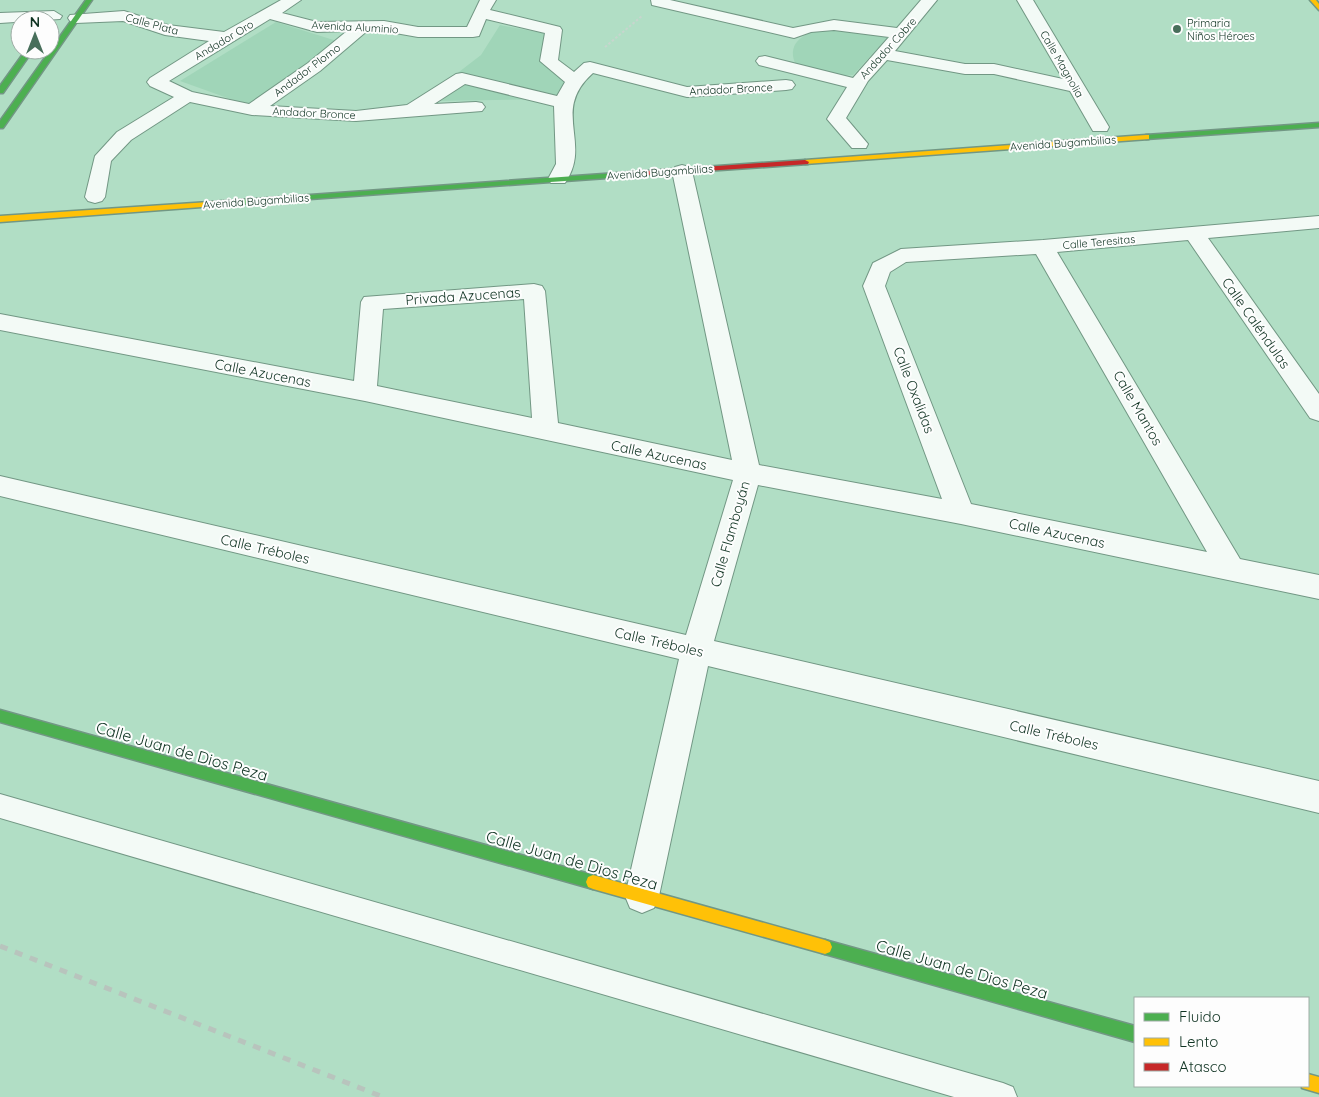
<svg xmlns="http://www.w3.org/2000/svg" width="1319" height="1097" font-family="Quicksand,sans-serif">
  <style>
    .green { fill: #a0d5b8 }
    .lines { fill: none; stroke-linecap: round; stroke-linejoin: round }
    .lane-casing { stroke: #729784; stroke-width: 2 }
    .street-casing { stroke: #729784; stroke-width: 2 }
    .fast-casing { stroke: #729784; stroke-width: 3 }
    .slow-casing { stroke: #729784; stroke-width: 3 }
    .jam-casing { stroke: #729784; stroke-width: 3 }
    .path { stroke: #c7d6ce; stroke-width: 2; stroke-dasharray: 2.5 2; stroke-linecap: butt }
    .lane { fill: #f3faf6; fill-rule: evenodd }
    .street { fill: #f3faf6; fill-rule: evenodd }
    .fast { fill: #4caf50; fill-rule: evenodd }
    .slow { fill: #ffc107; fill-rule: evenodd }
    .jam { fill: #c62828; fill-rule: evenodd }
    .rail { stroke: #b8c4bd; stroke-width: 5; stroke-dasharray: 8 8; stroke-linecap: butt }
    .poi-dot { fill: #486f5b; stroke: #fdfdfd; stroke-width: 2 }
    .labels { text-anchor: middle; stroke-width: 4; stroke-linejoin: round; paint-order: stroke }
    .far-poi-label { font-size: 11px; fill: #0f3322; stroke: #fdfdfd; text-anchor: start }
    .far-street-label { font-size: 11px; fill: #0f3322; stroke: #fdfdfd }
    .street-label { font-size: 14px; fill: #0f3322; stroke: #fdfdfd }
    .near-street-label { font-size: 16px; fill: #0f3322; stroke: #fdfdfd }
  </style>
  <rect width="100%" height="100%" fill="#b1dec5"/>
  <!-- green -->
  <g class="green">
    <polygon points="276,22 340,42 247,105 180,81"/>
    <polygon points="500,25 553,35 561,77 568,91 557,99 434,101 442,85 481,55"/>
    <path d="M824,27L881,34L887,38L853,75L838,76L795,63C786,41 807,33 824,27Z"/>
  </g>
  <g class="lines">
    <defs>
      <polygon id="lane" points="0,794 1003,1083 1013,1087 1017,1097 954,1097 0,818"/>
      <g id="street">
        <path d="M281,0H301L282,13L317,22L384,21L418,27H467L480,0H496L490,10L560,27L562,30L558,60L574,72L584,63L590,62L687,87L786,80L792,81L795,85L792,89L786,90L687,97L593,73C550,111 593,143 565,183H551L548,179L556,164L554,106L465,84L434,104L476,102L482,103L485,107L482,111L356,121L252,115L190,102L131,140L111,161L105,197L102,201L95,203L88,201L85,197L95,156L117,132L174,97L150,86L147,82L150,78L209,41L165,35L123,21L76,23L70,21L68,18L70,15L124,11L168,25L224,32ZM270,19L317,32L347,31L308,63L249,104L192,92L169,81ZM486,19L545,33L540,61L565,82L557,96L462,73L456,74L407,105L356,111L270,106L320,71L367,31H384L418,37H473L479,36Z"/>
        <polygon points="651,0 670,0 793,28 834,20 897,28 921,0 937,0 895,51 965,64 994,64 1063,79 1017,0 1033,0 1109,127 1107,131 1093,131 1070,91 994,74 965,74 887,60 868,81 846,118 868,144 866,148 852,148 827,119 847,87 759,65 756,61 759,57 765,56 853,78 889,37 834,30 811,32 794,38 652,5"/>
        <polygon points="54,11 62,16 60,19 0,23 0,13"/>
        <path d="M682,165L689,167L692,171L759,465L942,499L863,286L873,263L901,249L1043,240L1319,216V228L1208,238L1319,394V421L1310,418L1188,240L1057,252L1240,559L1319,575V599L961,524L758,485L714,641L1319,781V813L708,666L659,896L654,908L642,913L630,908L625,896L679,659L0,496V476L686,635L733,480L365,401L0,330V314L354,381L361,302L364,297L534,284L542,286L545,291L558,423L732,460L672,171L675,167ZM1036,254L1207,552L971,504L885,286L890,272L906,262ZM524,299L532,418L377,386L383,309Z"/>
      </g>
      <g id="fast">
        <polygon points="86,0 92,0 3,128 0,128 0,121"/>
        <polygon points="26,50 33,50 3,93 0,93 0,86"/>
        <polygon points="1319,123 1319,127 1146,139 1142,137 1146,135"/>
        <polygon points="618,173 621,173 621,177 239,204 235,202 239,200"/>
        <polygon points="0,710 593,875 598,877 600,882 598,887 593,889 0,722"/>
        <polygon points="825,940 1135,1026 1135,1042 825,954 820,952 818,947 820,942"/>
      </g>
      <g id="slow">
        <polygon points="1310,0 1316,0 1319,4 1319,10"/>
        <polygon points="1146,135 1149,135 1149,139 805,164 801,162 805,160"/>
        <polygon points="239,200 243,202 242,204 0,222 0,216"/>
        <polygon points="593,875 825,940 830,942 832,947 830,952 825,954 593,889 588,887 586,882 588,877"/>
        <polygon points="1308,1074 1319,1077 1319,1093 1302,1088 1302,1086 1308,1086"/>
      </g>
      <polygon id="jam" points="805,160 809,162 808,164 618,177 614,175 618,173"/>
    </defs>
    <!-- lane casing -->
    <use href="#lane" class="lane-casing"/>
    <!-- street casing -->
    <use href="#street" class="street-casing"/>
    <!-- fast casing -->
    <use href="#fast" class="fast-casing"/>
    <!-- slow casing -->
    <use href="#slow" class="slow-casing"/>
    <!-- jam casing -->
    <use href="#jam" class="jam-casing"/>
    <!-- path -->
    <polyline class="path" points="605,47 642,16"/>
    <!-- lane -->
    <use href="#lane" class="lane"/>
    <!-- street -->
    <use href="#street" class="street"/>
    <!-- fast -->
    <use href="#fast" class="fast"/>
    <!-- slow -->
    <use href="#slow" class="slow"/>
    <!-- jam -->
    <use href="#jam" class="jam"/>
    <!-- rail -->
    <polyline class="rail" points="0,946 383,1097"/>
  </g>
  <!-- markers -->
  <circle class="poi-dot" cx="1177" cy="29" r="5"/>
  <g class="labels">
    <!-- far-poi labels -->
    <g class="far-poi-label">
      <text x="1187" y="27">Primaria<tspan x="1187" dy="13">Niños Héroes</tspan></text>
    </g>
    <!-- far-street labels -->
    <g class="far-street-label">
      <text transform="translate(152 24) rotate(15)" y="4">Calle Plata</text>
      <text transform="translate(355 27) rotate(3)" y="4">Avenida Aluminio</text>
      <text transform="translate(224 40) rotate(-31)" y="4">Andador Oro</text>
      <text transform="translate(888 48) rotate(-48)" y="4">Andador Cobre</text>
      <text transform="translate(1062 64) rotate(60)" y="4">Calle Magnolia</text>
      <text transform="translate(307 70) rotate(-37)" y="4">Andador Plomo</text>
      <text transform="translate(731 89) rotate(-3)" y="4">Andador Bronce</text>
      <text transform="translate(314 113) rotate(3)" y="4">Andador Bronce</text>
      <text transform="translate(1063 143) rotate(-4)" y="4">Avenida Bugambilias</text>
      <text transform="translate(660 172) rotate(-4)" y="4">Avenida Bugambilias</text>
      <text transform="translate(256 201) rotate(-4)" y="4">Avenida Bugambilias</text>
      <text transform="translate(1099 242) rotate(-5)" y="4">Calle Teresitas</text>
    </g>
    <!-- street labels -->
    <g class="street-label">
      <text transform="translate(463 296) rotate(-4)" y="5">Privada Azucenas</text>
      <text transform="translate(1256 323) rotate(55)" y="5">Calle Caléndulas</text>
      <text transform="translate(263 373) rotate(11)" y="5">Calle Azucenas</text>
      <text transform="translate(914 390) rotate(69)" y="5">Calle Oxalidas</text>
      <text transform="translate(1138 408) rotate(60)" y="5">Calle Mantos</text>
      <text transform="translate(659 455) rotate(12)" y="5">Calle Azucenas</text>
      <text transform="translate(1057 533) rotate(12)" y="5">Calle Azucenas</text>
      <text transform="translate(730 534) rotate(-74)" y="5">Calle Flamboyán</text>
      <text transform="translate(265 549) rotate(13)" y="5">Calle Tréboles</text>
      <text transform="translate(659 642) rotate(13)" y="5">Calle Tréboles</text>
      <text transform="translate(1054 735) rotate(13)" y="5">Calle Tréboles</text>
    </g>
    <!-- near-street labels -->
    <g class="near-street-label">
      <text transform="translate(182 751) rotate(16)" y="6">Calle Juan de Dios Peza</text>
      <text transform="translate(572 860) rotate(16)" y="6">Calle Juan de Dios Peza</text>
      <text transform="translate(962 969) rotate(16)" y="6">Calle Juan de Dios Peza</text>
    </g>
  </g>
  <!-- legend -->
  <rect x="1134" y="997" width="175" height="90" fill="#fdfdfd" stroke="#9eaca5"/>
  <rect x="1144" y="1013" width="25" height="8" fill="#4caf50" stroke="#9eaca5"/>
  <text x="1179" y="1022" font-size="15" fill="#0f3322">Fluido</text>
  <rect x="1144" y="1038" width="25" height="8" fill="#ffc107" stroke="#9eaca5"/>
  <text x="1179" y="1047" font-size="15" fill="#0f3322">Lento</text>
  <rect x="1144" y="1063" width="25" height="8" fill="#c62828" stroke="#9eaca5"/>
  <text x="1179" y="1072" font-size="15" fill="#0f3322">Atasco</text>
  <!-- north arrow -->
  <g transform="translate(35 35)"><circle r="24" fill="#fdfdfd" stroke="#9eaca5"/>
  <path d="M0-4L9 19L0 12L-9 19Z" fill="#486f5b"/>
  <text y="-8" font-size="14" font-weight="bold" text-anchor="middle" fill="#0f3322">N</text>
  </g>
</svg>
